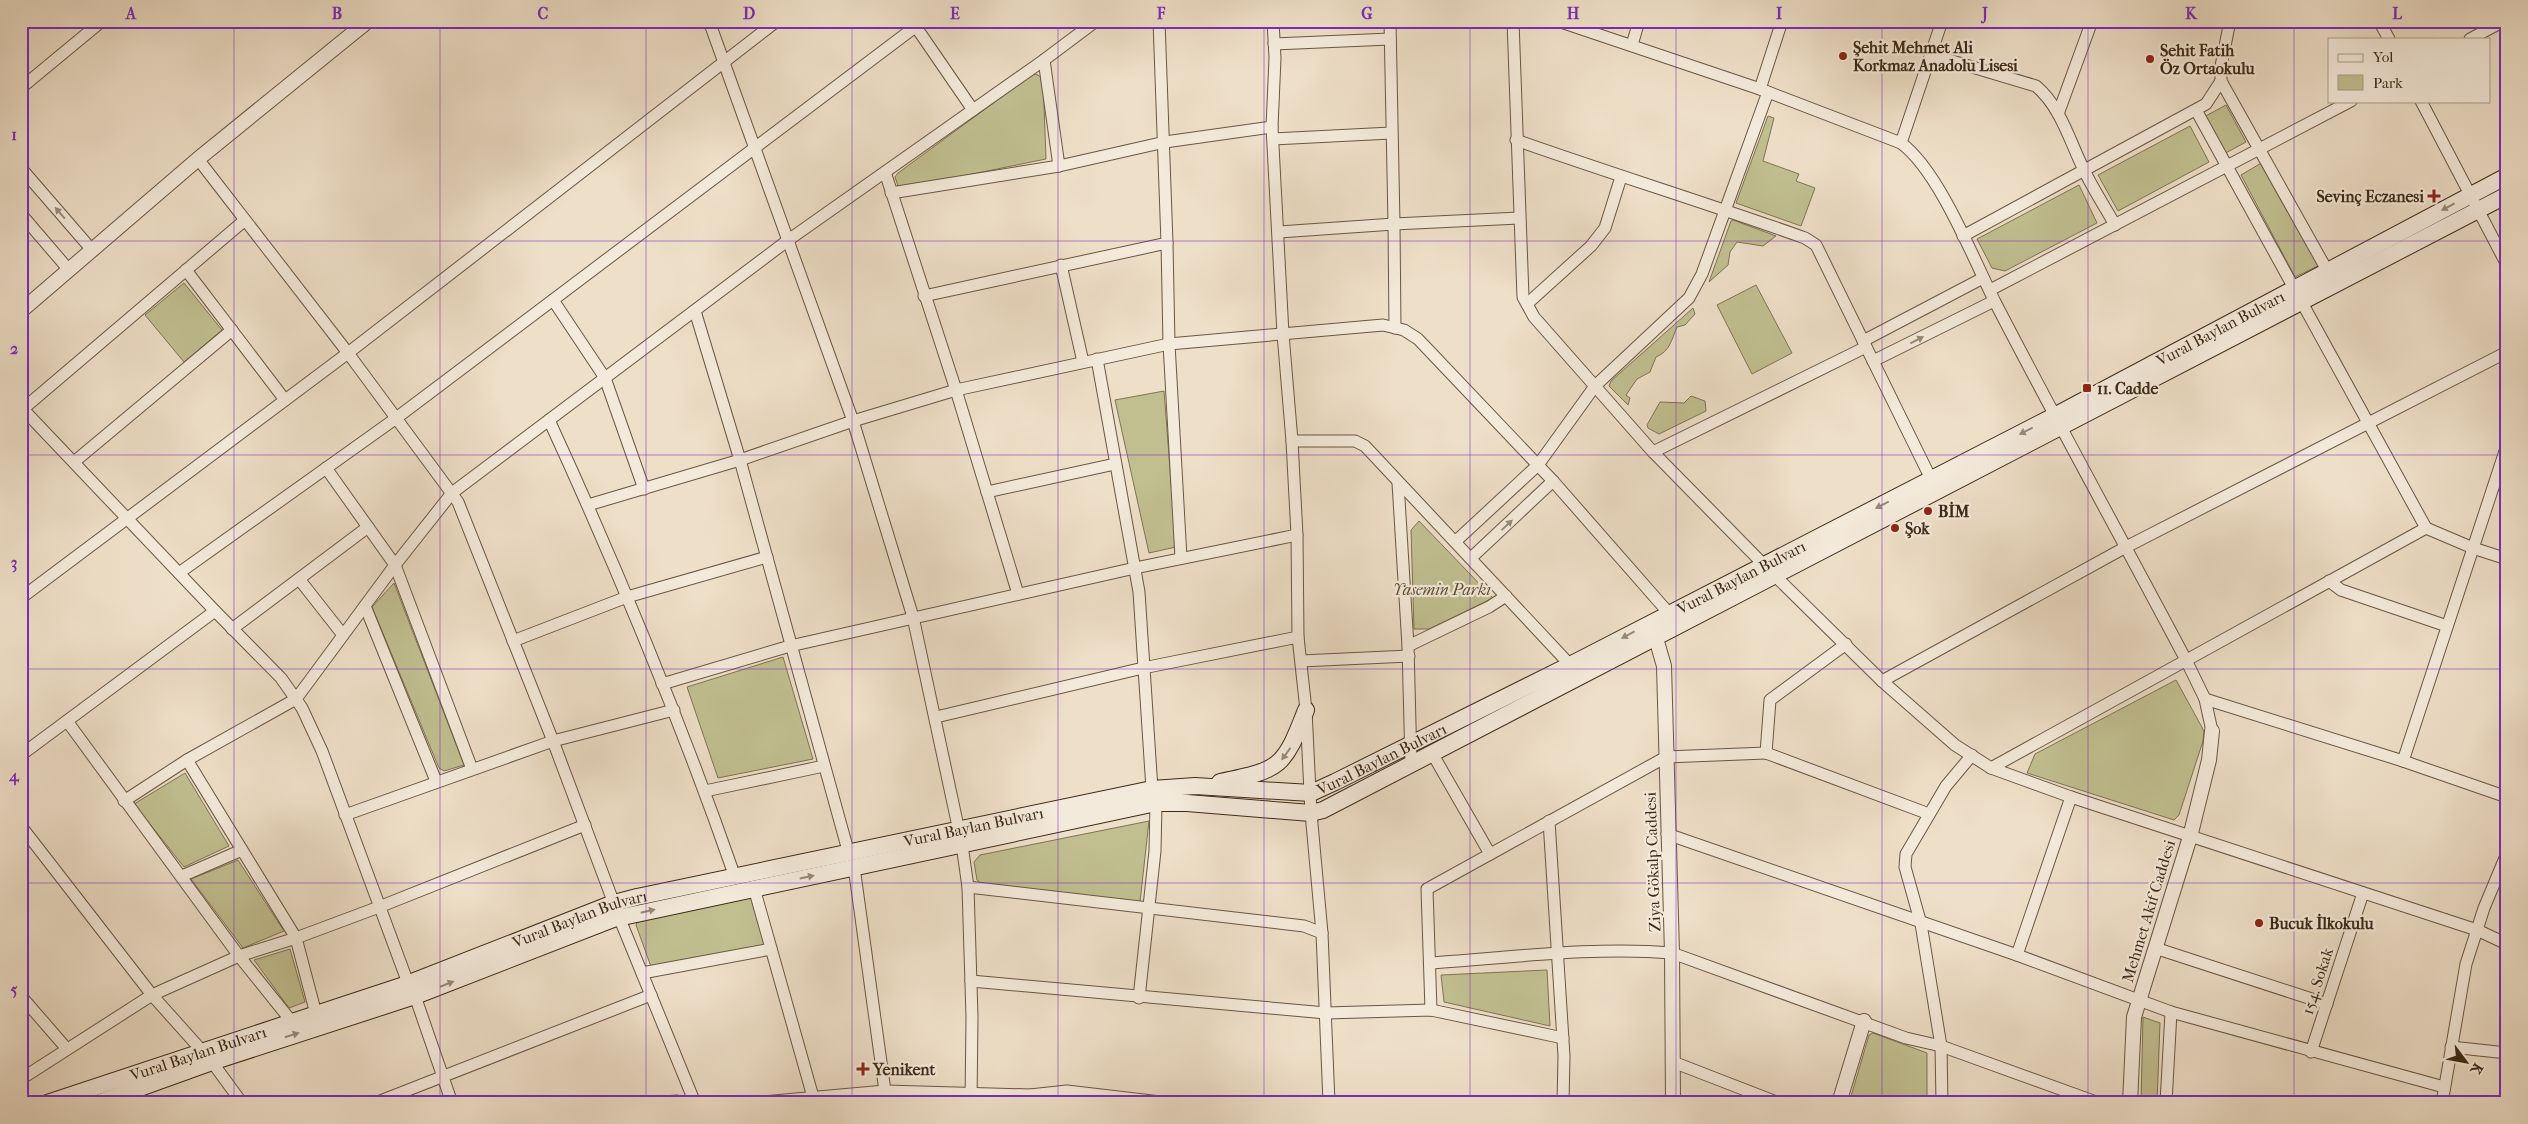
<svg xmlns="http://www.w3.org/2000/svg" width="2528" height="1124" font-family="'IM FELL French Canon',serif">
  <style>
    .green { fill: #c1bf90; stroke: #7f7454 }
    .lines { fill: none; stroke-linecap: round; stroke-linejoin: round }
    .minor-casing { stroke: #695743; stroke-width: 13 }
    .tertiary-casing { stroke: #695743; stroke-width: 16 }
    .secondary-casing { stroke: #3d2a17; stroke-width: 18 }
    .minor { stroke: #f4eadb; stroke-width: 11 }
    .tertiary { stroke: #f4eadb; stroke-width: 14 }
    .secondary { stroke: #f4eadb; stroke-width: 16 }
    .oneway { fill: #988a79 }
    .grid { fill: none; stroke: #7b2cbf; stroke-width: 1; stroke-opacity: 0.55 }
    .poi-dot { fill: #8f2418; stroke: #f4eadb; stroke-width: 2 }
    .labels { text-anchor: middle; stroke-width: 4.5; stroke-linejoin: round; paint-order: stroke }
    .poi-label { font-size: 16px; font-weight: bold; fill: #3d2a17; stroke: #f4eadb; text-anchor: start }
    .street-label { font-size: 16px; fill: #3d2a17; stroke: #f4eadb }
    .park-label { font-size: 16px; font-style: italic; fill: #5e4f35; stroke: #f4eadb }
    .neatline { fill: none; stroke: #7b2cbf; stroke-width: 2 }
    .grid-label { font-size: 16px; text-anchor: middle; font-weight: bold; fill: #7b2cbf }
  </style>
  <rect width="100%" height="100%" fill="#eedfc8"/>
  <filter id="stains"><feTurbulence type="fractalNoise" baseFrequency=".004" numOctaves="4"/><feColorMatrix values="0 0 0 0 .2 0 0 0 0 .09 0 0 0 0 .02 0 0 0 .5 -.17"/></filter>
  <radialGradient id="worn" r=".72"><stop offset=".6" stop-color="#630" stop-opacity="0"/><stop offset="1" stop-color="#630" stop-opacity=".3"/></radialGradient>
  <!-- green -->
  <g class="green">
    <polygon points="1033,74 1038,75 1043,79 1046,159 899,189 895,177 898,173"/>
    <polygon points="2226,105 2246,142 2222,155 2202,118"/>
    <polygon points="1768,116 1774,118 1763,161 1799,174 1796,181 1815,188 1801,226 1736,203"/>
    <polygon points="2190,126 2209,162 2118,211 2098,175"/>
    <polygon points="2263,162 2320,265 2295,277 2241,175"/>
    <polygon points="2079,185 2097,223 2005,271 1992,268 1977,239"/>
    <polygon points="1733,220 1776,236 1763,246 1737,242 1730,252 1728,265 1709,282 1731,221"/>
    <polygon points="184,283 222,330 184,362 145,315"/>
    <polygon points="1756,285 1792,353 1752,374 1717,305"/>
    <path d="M1693,308L1695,314L1685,325L1677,327C1671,341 1670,351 1656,357L1650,372L1637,379L1626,395L1630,398L1628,405L1609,386L1611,381Z"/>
    <polygon points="1164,391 1176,547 1149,553 1115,400"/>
    <polygon points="1691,396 1705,401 1706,411 1659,434 1648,428 1647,425 1660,402 1684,403"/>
    <polygon points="1419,521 1493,598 1429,629 1414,629 1411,530"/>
    <polygon points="394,583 464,765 444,771 439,768 372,607"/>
    <polygon points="783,657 813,759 718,778 687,687"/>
    <polygon points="2176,680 2204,731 2203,741 2179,815 2174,820 2027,773 2035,754"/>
    <polygon points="185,773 229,846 184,867 134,804"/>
    <polygon points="1149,821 1140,902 982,884 977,880 974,862 980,855"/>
    <polygon points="238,860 284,931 243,948 191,879"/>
    <polygon points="752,896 765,944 761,946 654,967 650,964 636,925 637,922"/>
    <polygon points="290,949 305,1002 289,1008 254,960"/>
    <polygon points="1547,970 1550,1026 1444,1002 1441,975"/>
    <polygon points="2143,1017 2160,1023 2157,1103 2141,1103"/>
    <polygon points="1873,1033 1927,1053 1927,1103 1849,1103 1869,1035"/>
  </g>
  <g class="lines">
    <defs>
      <g id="minor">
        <polyline points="709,21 853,421 913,617 962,845 968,887 972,1017 971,1103"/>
        <polyline points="1159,21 1167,243"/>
        <polyline points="1273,21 1275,58 1272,127 1283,334 1292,441 1297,535 1298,637 1306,710 1311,813 1322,933 1329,1103"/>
        <polyline points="1390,21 1394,224 1519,218"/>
        <polyline points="1513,21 1523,297 1534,317 1653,452 1765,566 1882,681 1955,745 1991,768 2071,797 2477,930 2507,944"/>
        <path d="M1558,21L1760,89L1901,143C1939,171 1973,258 1995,302C2057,422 2123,541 2186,660L2205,699L2212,731"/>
        <polyline points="2230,21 2221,66 2221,81 2328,272"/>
        <polyline points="2379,21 2389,39"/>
        <polyline points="916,27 973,110"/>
        <polyline points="2470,39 2504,21"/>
        <polyline points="1274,44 1390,39"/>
        <polyline points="1632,45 1639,21"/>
        <path d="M1932,55L2036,86C2061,107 2070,142 2084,170C2093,189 2105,207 2115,225"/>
        <polyline points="1044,60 1059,166"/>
        <polyline points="21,88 102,21"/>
        <polyline points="1760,89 1782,21"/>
        <polyline points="2421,101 2507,265"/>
        <polyline points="2196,110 2426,528"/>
        <polyline points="2058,114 2092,21"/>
        <polyline points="1273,139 1391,133"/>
        <path d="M1516,140C1612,174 1710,204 1805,238L1816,245L1934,485"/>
        <polyline points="1901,143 1942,21"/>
        <polyline points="198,159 348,353 458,502 553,741 619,917 695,1103"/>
        <polyline points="21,168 92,250"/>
        <polyline points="885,172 956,390 1018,594"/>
        <polyline points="891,193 1059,166 1165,142 1272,127"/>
        <polyline points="21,214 69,270"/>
        <polyline points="1279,232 1394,224 1395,328"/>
        <polyline points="1963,236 2206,104 2221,81"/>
        <polyline points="1061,265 1083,362"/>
        <polyline points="186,270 285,400"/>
        <polyline points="1990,290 2351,101"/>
        <polyline points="924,296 1167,243 1169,344 1181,558"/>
        <polyline points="553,300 605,378 644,489"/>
        <polyline points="1527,304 1591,246 1605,228 1621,177"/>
        <polyline points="695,311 740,460 849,854"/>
        <polyline points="1863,341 1983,278"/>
        <polyline points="1097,359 1139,592 1152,789"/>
        <polyline points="1873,361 1994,301"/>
        <polyline points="21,407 215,611 281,678 302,708 322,751 408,983"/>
        <polyline points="23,409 245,220"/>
        <path d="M549,420C618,570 681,722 735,877"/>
        <polyline points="1292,441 1355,441 1365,446 1574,669"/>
        <polyline points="1653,452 1866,347"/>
        <polyline points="74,462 232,330"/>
        <polyline points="326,468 395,565 472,769"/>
        <polyline points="1398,483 1408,646 1411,764"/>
        <polyline points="987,492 1115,464"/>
        <polyline points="588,505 740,460 853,421 956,390 1169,344 1383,325 1404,330 1418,339 1553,481 1674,619"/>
        <polyline points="1456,541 1538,465 1595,386 1689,298 1702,274 1768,92"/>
        <polyline points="1471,558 1553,481"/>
        <polyline points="179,573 395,419 923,21"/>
        <polyline points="299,579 343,635"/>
        <polyline points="2329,581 2341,590 2447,626"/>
        <polyline points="21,598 348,353 777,21"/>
        <polyline points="365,606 436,781"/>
        <polyline points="232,629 368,527"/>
        <polyline points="513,641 627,597 767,557"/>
        <polyline points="1408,646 1489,607 1506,596"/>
        <polyline points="1301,661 1409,656"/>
        <polyline points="1882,681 2126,547 2507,352"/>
        <polyline points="662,684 790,646 1135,568 1297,535"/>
        <polyline points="2205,699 2403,761 2507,797"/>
        <polyline points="936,717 1143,668 1298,637"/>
        <polyline points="67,721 239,956 292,1022"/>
        <polyline points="1432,753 1490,854"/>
        <polyline points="1766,753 1929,814"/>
        <polyline points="21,755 215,611"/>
        <polyline points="187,760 296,938 316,1014"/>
        <polyline points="2403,761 2507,445"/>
        <polyline points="1991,768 2426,528 2473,548 2507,559"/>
        <polyline points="705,791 824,766"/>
        <polyline points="124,801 187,760 296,699 395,565 452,493 787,241 1044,60 1096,21"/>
        <polyline points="345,815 553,741 674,710"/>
        <polyline points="1549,821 1564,1056 1563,1103"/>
        <polyline points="21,826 152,995 212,1062 242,1103"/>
        <polyline points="1667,834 2017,955 2171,1012 2444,1087"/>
        <polyline points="854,867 885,1091"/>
        <polyline points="182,876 242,850"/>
        <polyline points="968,887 1304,926 1322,933"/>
        <polyline points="754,888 813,1097"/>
        <polyline points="2155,948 2327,1004"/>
        <polyline points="2017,955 2071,797"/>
        <path d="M1430,963C1506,958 1596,946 1672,953L1906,1038L1941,1046L2099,1103"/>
        <polyline points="642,973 771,949"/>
        <polyline points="971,981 1326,1013 1431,1010 1563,1038"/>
        <polyline points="21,996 67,1049"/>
        <polyline points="415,996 452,1103"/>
        <polyline points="1139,998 1155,851 1156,803"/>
        <polyline points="1431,1010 1427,889 1666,757 1766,753 1770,700 1846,644"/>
        <polyline points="2451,1047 2507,1053"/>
        <polyline points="2311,1052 2363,893"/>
        <polyline points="1673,1062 1779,1103"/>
        <polyline points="21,1079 152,995 239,956 296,938 379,907 585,825"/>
        <polyline points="1030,1095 1067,1091 1169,1103"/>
        <polyline points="375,1103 651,995"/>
        <polyline points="649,1103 677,1101 685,1103"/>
        <polyline points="750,1103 885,1091 1030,1095 1045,1103"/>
        <polyline points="1942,1103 1941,1046 1921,924 1905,867 1906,854 1946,786 1972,755"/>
        <polyline points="2166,1103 2171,1012"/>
        <polyline points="2442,1103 2466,964 2484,908 2507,853"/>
      </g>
      <g id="tertiary">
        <polyline points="21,311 198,159 368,21"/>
        <polyline points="1653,628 1664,666 1672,953 1673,1103"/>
        <polyline points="1839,1103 1864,1021"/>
        <polyline points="2130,1103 2134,1017 2190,837 2209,760 2212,731"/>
      </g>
      <g id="secondary">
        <path d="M1220,782C1281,770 1284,767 1306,710"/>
        <path id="s1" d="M47,1103L407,984L614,903L637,897L1152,789L1195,786L1311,793L1335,782L1570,665L2056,415L2507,176"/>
        <polyline points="98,1103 212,1062 415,996 613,919 1156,803 1187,803 1311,813 1323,810 2507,195"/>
      </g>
    </defs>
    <!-- minor casing -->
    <use href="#minor" class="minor-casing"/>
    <!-- tertiary casing -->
    <use href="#tertiary" class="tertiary-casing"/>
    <!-- secondary casing -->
    <use href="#secondary" class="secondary-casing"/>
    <!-- minor -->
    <use href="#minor" class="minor"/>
    <!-- tertiary -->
    <use href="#tertiary" class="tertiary"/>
    <!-- secondary -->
    <use href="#secondary" class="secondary"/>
  </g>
  <!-- one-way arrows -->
  <defs><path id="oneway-solid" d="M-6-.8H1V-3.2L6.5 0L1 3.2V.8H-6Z" transform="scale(1.25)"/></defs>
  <g class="oneway">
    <use href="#oneway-solid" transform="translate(2448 207) rotate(152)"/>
    <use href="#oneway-solid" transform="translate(60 213) rotate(-131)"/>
    <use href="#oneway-solid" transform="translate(1917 340) rotate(-27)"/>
    <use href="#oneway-solid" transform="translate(2026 431) rotate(153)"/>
    <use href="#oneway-solid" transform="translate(1882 505) rotate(153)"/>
    <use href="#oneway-solid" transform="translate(1507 525) rotate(-43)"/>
    <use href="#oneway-solid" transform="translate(1628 635) rotate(152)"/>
    <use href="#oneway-solid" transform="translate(1286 754) rotate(126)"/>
    <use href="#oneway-solid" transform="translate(807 877) rotate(-12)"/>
    <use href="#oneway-solid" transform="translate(648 911) rotate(-13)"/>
    <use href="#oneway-solid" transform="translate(447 984) rotate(-22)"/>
    <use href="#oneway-solid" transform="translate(292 1035) rotate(-18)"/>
  </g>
  <!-- grid -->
  <path class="grid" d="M234,21V1103M440,21V1103M646,21V1103M852,21V1103M1058,21V1103M1264,21V1103M1470,21V1103M1676,21V1103M1882,21V1103M2088,21V1103M2294,21V1103M21,241H2507M21,455H2507M21,669H2507M21,883H2507"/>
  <!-- markers -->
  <g class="poi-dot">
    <circle cx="1843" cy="56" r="5"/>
    <circle cx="2150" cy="59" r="5"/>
    <path d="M2431.5 188.5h5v5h5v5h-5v5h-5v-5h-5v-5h5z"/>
    <rect x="2082" y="383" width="10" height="10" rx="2.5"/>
    <circle cx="1928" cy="511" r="5"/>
    <circle cx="1895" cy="528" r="5"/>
    <circle cx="2259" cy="923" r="5"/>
    <path d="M860.5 1061.5h5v5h5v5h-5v5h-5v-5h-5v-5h5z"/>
  </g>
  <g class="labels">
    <!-- poi labels -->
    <g class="poi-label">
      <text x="1853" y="53">Şehit Mehmet Ali<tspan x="1853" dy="18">Korkmaz Anadolu Lisesi</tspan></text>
      <text x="2160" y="56">Şehit Fatih<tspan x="2160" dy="18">Öz Ortaokulu</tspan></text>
      <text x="2424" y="202" text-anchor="end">Sevinç Eczanesi</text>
      <text x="2097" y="394">11. Cadde</text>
      <text x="1938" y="517">BİM</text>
      <text x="1905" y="534">Şok</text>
      <text x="2269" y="929">Bucuk İlkokulu</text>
      <text x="873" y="1075">Yenikent</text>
    </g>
    <!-- street labels -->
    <g class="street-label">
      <text dy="6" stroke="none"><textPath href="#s1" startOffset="2332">Vural Baylan Bulvarı</textPath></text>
      <text dy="6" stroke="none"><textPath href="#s1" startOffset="1792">Vural Baylan Bulvarı</textPath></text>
      <text dy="6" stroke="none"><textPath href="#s1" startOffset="1389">Vural Baylan Bulvarı</textPath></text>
      <text dy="6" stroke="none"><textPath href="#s1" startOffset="969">Vural Baylan Bulvarı</textPath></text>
      <text transform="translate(1652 862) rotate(-92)" y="6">Ziya Gökalp Caddesi</text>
      <text transform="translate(2148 911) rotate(-73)" y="6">Mehmet Akif Caddesi</text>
      <text dy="6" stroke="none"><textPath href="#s1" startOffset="564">Vural Baylan Bulvarı</textPath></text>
      <text transform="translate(2317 981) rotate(-72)" y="6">154. Sokak</text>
      <text dy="6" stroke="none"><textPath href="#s1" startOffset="159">Vural Baylan Bulvarı</textPath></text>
    </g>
    <!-- park labels -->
    <g class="park-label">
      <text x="1442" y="595">Yasemin Parkı</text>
    </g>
  </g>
  <!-- margin -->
  <rect width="2528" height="1124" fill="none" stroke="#eedfc8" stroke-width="55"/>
  <!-- legend -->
  <rect x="2328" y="38" width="162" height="65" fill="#f4eadb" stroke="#ab9d8d"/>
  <rect x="2338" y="54" width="25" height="8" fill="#f4eadb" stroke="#ab9d8d"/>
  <text x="2373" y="62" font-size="15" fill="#3d2a17">Yol</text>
  <rect x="2338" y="75" width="25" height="15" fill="#c1bf90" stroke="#ab9d8d"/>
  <text x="2373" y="88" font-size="15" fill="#3d2a17">Park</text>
  <!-- north arrow -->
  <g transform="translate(2466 1062) rotate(122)" stroke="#f4eadb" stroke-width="4" paint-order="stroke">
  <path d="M0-4L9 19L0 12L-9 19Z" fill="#3d2a17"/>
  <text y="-8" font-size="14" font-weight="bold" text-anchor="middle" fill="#3d2a17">K</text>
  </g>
  <rect x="28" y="28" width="2472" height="1068" class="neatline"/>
  <g class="grid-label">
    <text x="131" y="19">A</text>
    <text x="337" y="19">B</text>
    <text x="543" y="19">C</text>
    <text x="749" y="19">D</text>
    <text x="955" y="19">E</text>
    <text x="1161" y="19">F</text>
    <text x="1367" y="19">G</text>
    <text x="1573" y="19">H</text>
    <text x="1779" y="19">I</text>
    <text x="1985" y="19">J</text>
    <text x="2191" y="19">K</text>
    <text x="2397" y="19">L</text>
    <text x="14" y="140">1</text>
    <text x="14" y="354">2</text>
    <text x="14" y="568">3</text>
    <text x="14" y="781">4</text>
    <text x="14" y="995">5</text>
  </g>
  <rect width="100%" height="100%" filter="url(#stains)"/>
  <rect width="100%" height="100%" fill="url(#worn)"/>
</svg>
